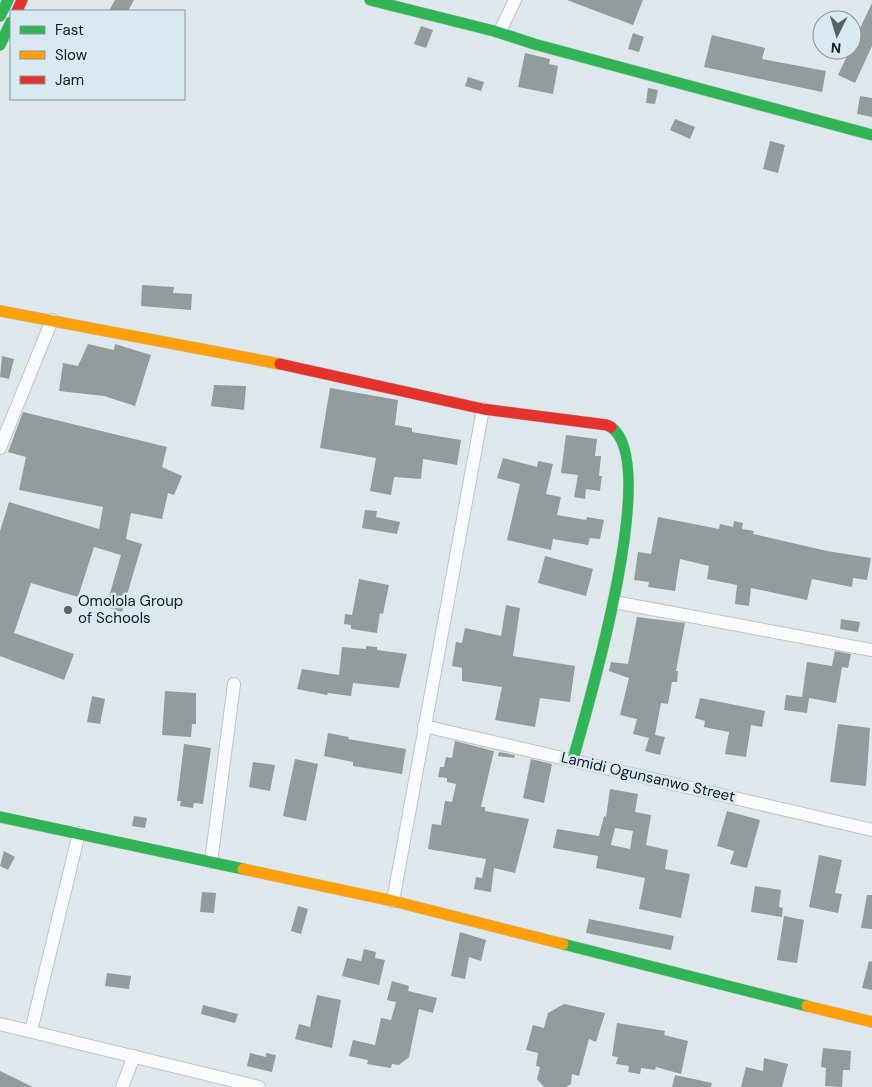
<svg xmlns="http://www.w3.org/2000/svg" width="872" height="1087" font-family="'DM Sans',sans-serif">
  <style>
    .building { fill: #949b9d; fill-rule: evenodd }
    .lines { fill: none; stroke-linecap: round; stroke-linejoin: round }
    .street-casing { stroke: #bdc5c8; stroke-width: 14 }
    .fast-casing { stroke: #bdc5c8; stroke-width: 12 }
    .slow-casing { stroke: #bdc5c8; stroke-width: 12 }
    .jam-casing { stroke: #bdc5c8; stroke-width: 12 }
    .street { stroke: #fafbfc; stroke-width: 12 }
    .fast { stroke: #30b455; stroke-width: 11 }
    .slow { stroke: #ff9f0a; stroke-width: 11 }
    .jam { stroke: #e5322d; stroke-width: 11 }
    .poi-dot { fill: #5b6265; stroke: #d8e9f1; stroke-width: 2 }
    .labels { text-anchor: middle; stroke-width: 5; stroke-linejoin: round; paint-order: stroke }
    .poi-label { font-size: 15px; fill: #151b1d; stroke: #d8e9f1; text-anchor: start }
    .street-label { font-size: 15px; fill: #151b1d; stroke: #d8e9f1 }
  </style>
  <rect width="100%" height="100%" fill="#dee7eb"/>
  <!-- building -->
  <g class="building">
    <polygon points="115,0 134,0 128,11 109,11"/>
    <polygon points="567,0 643,0 633,25"/>
    <polygon points="872,3 872,46 855,83 838,75 850,50 852,50 852,45"/>
    <polygon points="421,26 433,30 426,48 414,44"/>
    <polygon points="633,33 644,37 639,52 628,49"/>
    <polygon points="712,35 765,48 762,59 826,71 822,92 704,67"/>
    <polygon points="525,53 550,59 549,64 558,66 553,94 518,87"/>
    <polygon points="468,77 484,82 481,91 465,86"/>
    <polygon points="648,88 658,90 655,104 646,103"/>
    <polygon points="860,96 872,98 872,117 857,114"/>
    <polygon points="675,119 695,127 690,139 670,130"/>
    <polygon points="770,141 785,145 778,173 763,169"/>
    <polygon points="142,285 174,287 173,293 192,294 191,310 141,306"/>
    <polygon points="88,344 114,350 115,344 151,355 135,406 104,396 59,391 63,363 78,366"/>
    <polygon points="2,356 14,359 9,379 0,377"/>
    <polygon points="214,385 246,386 244,410 211,406"/>
    <polygon points="330,388 398,400 395,425 412,428 412,432 461,440 457,465 423,459 421,479 394,477 391,495 370,491 376,458 320,448"/>
    <polygon points="23,412 167,447 162,467 182,476 174,495 168,493 162,519 131,513 126,539 142,544 122,612 106,607 121,555 94,547 78,597 31,583 14,633 74,654 64,680 0,656 0,531 9,502 99,529 103,507 19,490 26,457 8,452"/>
    <polygon points="566,435 597,439 595,456 601,456 599,476 602,476 600,491 586,489 585,499 574,497 578,475 561,473"/>
    <polygon points="503,458 537,467 538,461 553,464 546,494 561,497 557,515 586,520 587,517 604,520 600,539 590,538 588,545 553,539 551,550 507,540 520,484 497,478"/>
    <polygon points="365,510 377,511 376,517 400,522 397,534 362,528"/>
    <polygon points="658,517 719,529 720,524 733,527 734,521 743,523 742,529 754,531 753,534 827,551 871,558 867,580 853,578 852,587 812,579 807,600 751,588 749,606 735,604 737,585 707,579 709,566 680,559 675,591 648,587 649,582 634,580 638,552 651,554"/>
    <polygon points="545,556 593,569 586,596 538,583"/>
    <polygon points="359,579 389,585 383,614 380,613 377,633 351,629 351,625 344,624 345,614 352,615"/>
    <polygon points="506,605 520,608 513,656 575,666 570,702 540,698 535,727 495,720 502,687 462,681 462,668 452,666 456,642 462,643 465,628 501,636"/>
    <polygon points="637,617 685,623 676,671 678,671 677,682 672,682 668,704 661,703 655,735 665,737 660,755 645,751 649,738 633,734 637,719 620,715 629,678 609,671 611,662 628,664"/>
    <polygon points="841,619 860,622 858,632 840,629"/>
    <polygon points="366,646 377,647 377,650 407,654 399,688 353,683 351,696 328,693 327,695 297,689 302,669 339,675 342,647 366,649"/>
    <polygon points="835,651 851,654 848,668 842,667 836,703 809,698 807,713 784,710 786,695 802,697 807,662 832,666"/>
    <polygon points="165,691 196,693 196,724 192,724 191,737 162,735"/>
    <polygon points="92,696 105,699 100,724 87,722"/>
    <polygon points="700,698 765,711 762,727 751,725 746,757 725,754 729,732 704,727 705,721 695,718"/>
    <polygon points="838,724 870,728 866,786 830,782"/>
    <polygon points="328,733 349,737 348,739 406,749 402,774 353,766 353,762 324,756"/>
    <polygon points="455,741 494,751 481,807 485,807 485,811 529,819 515,873 494,868 491,892 474,889 476,877 482,878 486,859 428,849 432,824 441,825 445,801 452,802 456,784 447,782 447,778 438,777 440,767 444,767 446,757 452,758"/>
    <polygon points="184,744 211,748 203,804 194,803 193,808 180,806 181,801 177,801"/>
    <polygon points="499,752 515,755 514,758 498,756"/>
    <polygon points="295,759 318,764 306,821 283,816"/>
    <polygon points="531,759 552,764 544,803 523,798"/>
    <polygon points="253,762 275,765 270,791 249,787"/>
    <path d="M610,789L638,794L635,812L651,815L646,845L668,850L665,869L690,874L681,918L639,909L645,878L596,868L598,856L553,848L557,829L599,836L604,816L606,817ZM615,828L633,831L630,849L611,845Z"/>
    <polygon points="727,811 760,820 747,868 730,864 734,851 717,846"/>
    <polygon points="134,816 147,818 145,828 132,826"/>
    <polygon points="4,851 15,857 8,870 0,866"/>
    <polygon points="819,855 842,860 835,893 842,894 838,913 809,907"/>
    <polygon points="755,886 781,890 779,907 783,908 782,917 751,912"/>
    <polygon points="202,892 216,893 214,913 200,912"/>
    <polygon points="867,895 872,895 872,929 861,928"/>
    <polygon points="298,906 308,909 301,934 291,931"/>
    <polygon points="784,916 804,920 797,963 777,960"/>
    <polygon points="589,919 674,936 671,950 586,933"/>
    <polygon points="460,932 486,940 481,961 469,957 465,979 451,976"/>
    <polygon points="364,949 376,952 375,958 385,960 379,985 342,976 347,958 361,961"/>
    <polygon points="869,961 872,962 872,990 862,988"/>
    <polygon points="107,973 131,976 129,989 105,986"/>
    <polygon points="392,981 409,986 408,991 437,998 433,1013 419,1009 409,1057 399,1065 392,1064 391,1068 367,1064 368,1060 349,1056 353,1040 375,1045 381,1018 391,1020 396,1002 387,1000"/>
    <polygon points="317,995 341,1000 332,1048 295,1039 299,1024 310,1027"/>
    <polygon points="564,1004 605,1013 596,1042 589,1039 579,1076 572,1074 571,1084 566,1087 544,1087 537,1079 540,1067 536,1066 538,1053 526,1050 533,1025 544,1028 548,1013"/>
    <polygon points="203,1005 238,1014 235,1023 201,1014"/>
    <polygon points="617,1023 665,1031 664,1035 688,1041 681,1074 656,1067 655,1070 641,1068 640,1074 628,1072 629,1066 616,1064 618,1057 612,1056"/>
    <polygon points="823,1048 851,1051 850,1070 843,1070 842,1087 825,1086 826,1068 821,1067"/>
    <polygon points="250,1053 266,1057 266,1053 276,1055 272,1072 247,1066"/>
    <polygon points="764,1058 788,1064 782,1087 741,1087 746,1067 763,1071"/>
    <polygon points="0,1071 33,1087 0,1087"/>
    <polygon points="675,1075 712,1083 711,1087 672,1087"/>
  </g>
  <g class="lines">
    <defs>
      <g id="street">
        <polyline points="500,31 515,0"/>
        <polyline points="0,448 52,320"/>
        <polyline points="614,602 872,650"/>
        <polyline points="424,726 872,830"/>
        <polyline points="211,862 234,684"/>
        <polyline points="393,901 483,409"/>
        <polyline points="0,1024 259,1087"/>
        <polyline points="31,1031 79,833"/>
        <polyline points="122,1087 134,1056"/>
      </g>
      <g id="fast">
        <polyline points="370,0 494,31 534,44 872,135"/>
        <polyline points="0,16 8,0"/>
        <polyline points="0,45 11,22"/>
        <path d="M573,759C588,706 661,462 611,427"/>
        <polyline points="0,817 243,869"/>
        <polyline points="563,944 807,1006"/>
      </g>
      <g id="slow">
        <polyline points="0,311 280,364"/>
        <polyline points="243,869 393,901 563,944"/>
        <polyline points="807,1006 872,1022"/>
      </g>
      <g id="jam">
        <polyline points="17,11 22,0"/>
        <polyline points="280,364 483,409 607,425 611,427"/>
      </g>
    </defs>
    <!-- street casing -->
    <use href="#street" class="street-casing"/>
    <!-- fast casing -->
    <use href="#fast" class="fast-casing"/>
    <!-- slow casing -->
    <use href="#slow" class="slow-casing"/>
    <!-- jam casing -->
    <use href="#jam" class="jam-casing"/>
    <!-- street -->
    <use href="#street" class="street"/>
    <!-- fast -->
    <use href="#fast" class="fast"/>
    <!-- slow -->
    <use href="#slow" class="slow"/>
    <!-- jam -->
    <use href="#jam" class="jam"/>
  </g>
  <!-- markers -->
  <circle class="poi-dot" cx="68" cy="610" r="5"/>
  <g class="labels">
    <!-- poi labels -->
    <g class="poi-label">
      <text x="78" y="606">Omolola Group<tspan x="78" dy="17">of Schools</tspan></text>
    </g>
    <!-- street labels -->
    <g class="street-label">
      <text transform="translate(648 777) rotate(13)" y="5">Lamidi Ogunsanwo Street</text>
    </g>
  </g>
  <!-- legend -->
  <rect x="10" y="10" width="175" height="90" fill="#d8e9f1" stroke="#8a979c"/>
  <rect x="20" y="26" width="25" height="8" fill="#30b455" stroke="#8a979c"/>
  <text x="55" y="35" font-size="15" fill="#151b1d">Fast</text>
  <rect x="20" y="51" width="25" height="8" fill="#ff9f0a" stroke="#8a979c"/>
  <text x="55" y="60" font-size="15" fill="#151b1d">Slow</text>
  <rect x="20" y="76" width="25" height="8" fill="#e5322d" stroke="#8a979c"/>
  <text x="55" y="85" font-size="15" fill="#151b1d">Jam</text>
  <!-- north arrow -->
  <g transform="translate(837 35) rotate(185)"><circle r="24" fill="#d8e9f1" stroke="#8a979c"/>
  <path d="M0-4L9 19L0 12L-9 19Z" fill="#5b6265"/>
  <text y="-8" font-size="14" font-weight="bold" text-anchor="middle" fill="#151b1d">N</text>
  </g>
</svg>
